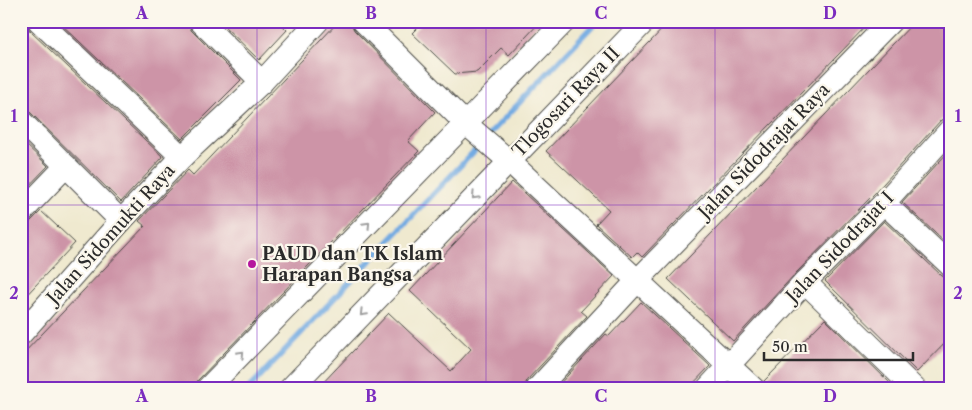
<svg xmlns="http://www.w3.org/2000/svg" width="972" height="410" font-family="'Libre Caslon Text',serif">
  <style>
    .lines { fill: none; stroke-linecap: round; stroke-linejoin: round }
    .stream { stroke: #73abe2; stroke-width: 5.5 }
    .building { fill: #cd94a7 }
    .minor-casing { stroke: #484844; stroke-width: 24 }
    .minor { stroke: #fff; stroke-width: 22 }
    .oneway { stroke: #a0a0a0 }
    .grid { fill: none; stroke: #7b2cbf; stroke-width: 1; stroke-opacity: 0.55 }
    .poi-dot { fill: #b5179e; stroke: #fbf7ec; stroke-width: 2 }
    .labels { text-anchor: middle; stroke-width: 4.5; stroke-linejoin: round; paint-order: stroke }
    .street-label { font-size: 18px; fill: #2b2b2b; stroke: #fbf7ec }
    .poi-label { font-size: 18px; font-weight: bold; fill: #2b2b2b; stroke: #fbf7ec; text-anchor: start }
    .neatline { fill: none; stroke: #7b2cbf; stroke-width: 2 }
    .grid-label { font-size: 16px; text-anchor: middle; font-weight: bold; fill: #7b2cbf }
  </style>
  <rect width="100%" height="100%" fill="#fbf7ec"/>
  <filter id="ink" filterUnits="userSpaceOnUse"><feTurbulence type="fractalNoise" baseFrequency=".02" numOctaves="2"/><feDisplacementMap in="SourceGraphic" scale="10" xChannelSelector="R" yChannelSelector="G"/><feConvolveMatrix kernelMatrix="1 2 1 2 8 2 1 2 1" color-interpolation-filters="sRGB"/></filter>
  <filter id="wash" filterUnits="userSpaceOnUse"><feTurbulence type="fractalNoise" baseFrequency=".0096" numOctaves="4" result="noise"/><feDisplacementMap in="SourceGraphic" scale="20" xChannelSelector="R" yChannelSelector="G"/><feGaussianBlur stdDeviation="1.12" result="paint"/><feColorMatrix in="noise" values="0 0 0 0 0 0 0 0 0 0 0 0 0 0 0 0 0 1.4 0 .05"/><feComposite in="paint" operator="in"/></filter>
  <g filter="url(#wash)">
    <rect width="100%" height="100%" fill="#efe9cf"/>
    <g class="lines">
      <!-- stream -->
      <g class="stream">
        <polyline points="487,137 597,21"/>
        <polyline points="248,389 481,144"/>
      </g>
    </g>
    <g id="blocks">
      <!-- building -->
      <g class="building">
        <polygon points="21,21 26,21 30,31 163,157 121,202 30,112 21,108"/>
        <polygon points="58,21 187,21 191,30 241,80 182,139"/>
        <polygon points="219,21 278,21 287,30 259,60"/>
        <polygon points="339,21 350,21 354,30 435,112 408,141 419,151 198,380 194,389 21,389 21,356 145,226 139,221 188,170 193,175"/>
        <polygon points="424,21 541,21 509,55 501,48 477,72 455,74 412,33"/>
        <polygon points="670,21 871,21 642,257 637,252 632,257 596,224 609,210 546,151"/>
        <polygon points="915,21 951,21 951,116 941,120 874,194 796,273 733,341 668,279"/>
        <polygon points="21,140 48,166 21,194"/>
        <polygon points="951,149 951,248 902,202"/>
        <polygon points="512,182 614,276 581,311 587,316 527,380 524,389 317,389 389,313 451,371 471,349 410,291"/>
        <polygon points="41,211 75,243 21,301 21,226 30,222"/>
        <polygon points="884,221 942,276 951,279 951,337 917,372 825,281"/>
        <polygon points="641,302 710,366 688,389 555,389 606,334 609,336"/>
        <polygon points="825,319 896,389 767,389 764,381"/>
      </g>
    </g>
  </g>
  <g filter="url(#ink)">
    <use href="#blocks" fill-opacity="0" stroke="#484844" stroke-width="1"/>
    <g class="lines">
      <defs>
        <g id="minor">
          <polyline points="39,21 182,157"/>
          <polyline points="200,21 262,82"/>
          <polyline points="363,21 465,123 509,161 754,389"/>
          <polyline points="21,121 121,221"/>
          <polyline points="884,203 951,266"/>
          <polyline points="21,213 66,166"/>
          <polyline points="805,282 915,389"/>
          <polyline points="21,334 121,221 182,157 262,82 318,21"/>
          <polyline points="207,389 565,21"/>
          <polyline points="290,389 645,21"/>
          <polyline points="537,389 637,281 891,21"/>
          <polyline points="707,389 805,282 884,203 951,129"/>
        </g>
      </defs>
      <!-- minor casing -->
      <use href="#minor" class="minor-casing"/>
      <!-- minor -->
      <use href="#minor" class="minor"/>
    </g>
    <!-- one-way arrows -->
    <defs><path id="oneway-chevron" d="M-2-3.5L2.5 0L-2 3.5" fill="none" stroke-width="1.6" stroke-linecap="round" stroke-linejoin="round" transform="scale(1.25)"/></defs>
    <g class="oneway">
      <use href="#oneway-chevron" transform="translate(475 196) rotate(134)"/>
      <use href="#oneway-chevron" transform="translate(367 225) rotate(-46)"/>
      <use href="#oneway-chevron" transform="translate(363 313) rotate(134)"/>
      <use href="#oneway-chevron" transform="translate(241 354) rotate(-46)"/>
    </g>
  </g>
  <!-- grid -->
  <path class="grid" d="M257,21V389M486,21V389M715,21V389M21,205H951"/>
  <!-- markers -->
  <circle class="poi-dot" cx="252" cy="264" r="5"/>
  <g class="labels">
    <!-- street labels -->
    <g class="street-label">
      <text transform="translate(566 102) rotate(-46)" y="6">Tlogosari Raya II</text>
      <text transform="translate(764 151) rotate(-46)" y="6">Jalan Sidodrajat Raya</text>
      <text transform="translate(111 234) rotate(-48)" y="6">Jalan Sidomukti Raya</text>
      <text transform="translate(840 247) rotate(-46)" y="6">Jalan Sidodrajat I</text>
    </g>
    <!-- poi labels -->
    <g class="poi-label">
      <text x="262" y="260">PAUD dan TK Islam<tspan x="262" dy="21">Harapan Bangsa</tspan></text>
    </g>
  </g>
  <!-- margin -->
  <rect width="972" height="410" fill="none" stroke="#fbf7ec" stroke-width="55"/>
  <!-- scale -->
  <path d="M764 352v8h149v-8" fill="none" stroke="#2b2b2b" stroke-width="2.5"/>
  <text x="772" y="352" font-size="15" fill="#2b2b2b" stroke="#fbf7ec" stroke-width="4" paint-order="stroke">50 m</text>
  <rect x="28" y="28" width="916" height="354" class="neatline"/>
  <g class="grid-label">
    <text x="142" y="19">A</text>
    <text x="371" y="19">B</text>
    <text x="601" y="19">C</text>
    <text x="830" y="19">D</text>
    <text x="14" y="122">1</text>
    <text x="958" y="122">1</text>
    <text x="14" y="299">2</text>
    <text x="958" y="299">2</text>
    <text x="142" y="402">A</text>
    <text x="371" y="402">B</text>
    <text x="601" y="402">C</text>
    <text x="830" y="402">D</text>
  </g>
</svg>
